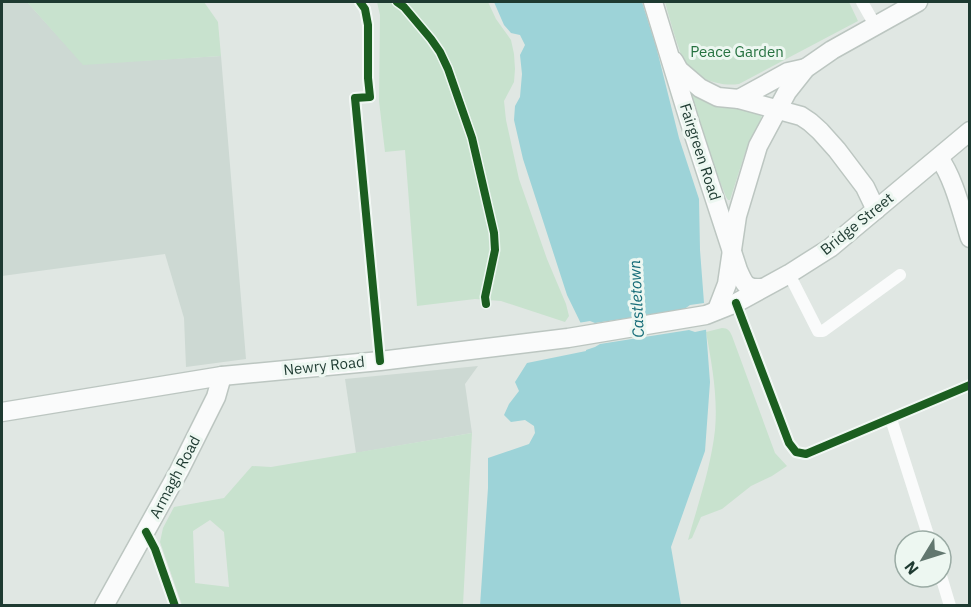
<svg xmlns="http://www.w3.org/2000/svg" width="971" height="607" font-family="'IBM Plex Sans',sans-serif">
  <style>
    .built { fill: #cdd9d3 }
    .green { fill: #c8e2ce; fill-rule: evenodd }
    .water { fill: #9dd3d8 }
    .pier { fill: #e0e7e3 }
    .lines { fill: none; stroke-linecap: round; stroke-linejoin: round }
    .secondary-casing { stroke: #bcc6c1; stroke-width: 21 }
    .street { stroke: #fafbfb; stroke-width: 12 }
    .secondary { stroke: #fafbfb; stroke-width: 18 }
    .cycleway-casing { stroke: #edf7f1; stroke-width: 11 }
    .cycleway { stroke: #1b5e20; stroke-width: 8 }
    .labels { text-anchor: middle; stroke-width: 6; stroke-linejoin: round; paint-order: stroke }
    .park-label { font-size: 15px; fill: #267240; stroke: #edf7f1 }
    .street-label { font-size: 15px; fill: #1e3a31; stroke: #edf7f1 }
    .water-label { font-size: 16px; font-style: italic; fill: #166c78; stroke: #edf7f1 }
  </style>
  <rect width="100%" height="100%" fill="#e0e7e3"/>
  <!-- built -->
  <g class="built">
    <polygon points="2,2 27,2 83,64 221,56 246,359 186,367 184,318 165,254 2,276"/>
    <polygon points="478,366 465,384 472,433 356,453 345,379"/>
  </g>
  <!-- green -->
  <g class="green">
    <polygon points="27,2 204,2 218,22 221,56 83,65"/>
    <polygon points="377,2 488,2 496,19 511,40 514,54 515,69 514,82 504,101 506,120 519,179 547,259 566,304 569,316 565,322 501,301 475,299 417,306 405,150 385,152 379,101 380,15"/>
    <path d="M665,2H849L858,21L739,84C718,87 692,78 682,57C675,39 670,20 665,2Z"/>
    <polygon points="681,81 762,114 761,119 745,153 730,200 728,200 726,197"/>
    <path d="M722,328C728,328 730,331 732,336L775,453L787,466L772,476L751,486L722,509L701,517L692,538L688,540C698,504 711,467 715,430C718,397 712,365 706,332Z"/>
    <path d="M472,433L463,605H182L160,542L163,528L174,507L224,498L252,466L271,467ZM210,520L224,532L229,587L195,583L193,531Z"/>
  </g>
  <!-- water -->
  <polygon class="water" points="494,2 642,2 656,46 679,138 699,199 700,250 710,382 705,451 671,547 681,605 480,606 488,488 488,458 529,444 535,433 534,426 525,420 511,422 504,415 509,404 519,391 515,382 527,363 586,351 587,336 567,295 523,159 514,120 515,106 520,97 522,74 520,55 525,45 520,35 511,33 504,25"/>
  <!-- pier -->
  <polygon class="pier" points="704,303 709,329 695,332 689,330 600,344 595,347 583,351 570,352 583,349 584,336 578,323 590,321 595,323 683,310 690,305"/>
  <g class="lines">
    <defs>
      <g id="secondary">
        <path d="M653,2L690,123L738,270C744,284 746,289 762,288"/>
        <polyline points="674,61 679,70 700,88 718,97 739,99 801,116 810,122 820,131 837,150 865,187 876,210"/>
        <polyline points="739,99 788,72 806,68"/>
        <path d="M939,158C954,178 962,214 970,238"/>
        <polyline points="717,310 727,284 737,216 758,146 787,92 806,68 832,50 918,2"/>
        <polyline points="2,412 222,376 380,361 568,338 706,315 736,303 789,274 830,248 970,131"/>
        <polyline points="104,606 179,471 216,397 222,376"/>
      </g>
    </defs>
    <!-- secondary casing -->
    <use href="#secondary" class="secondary-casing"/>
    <!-- street -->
    <g class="street">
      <polyline points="360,2 365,9 368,25 368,78 370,97 355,98 380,361"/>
      <polyline points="862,2 875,25"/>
      <polyline points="789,274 818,331 823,331 900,275"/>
      <polyline points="736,303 789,443 796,452 806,454 970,385"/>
      <polyline points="891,419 930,541"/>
      <polyline points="146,532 155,549 175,606"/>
      <polyline points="941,576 950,606"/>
    </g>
    <!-- secondary -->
    <use href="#secondary" class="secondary"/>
    <defs>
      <g id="cycleway">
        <polyline points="360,2 365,9 368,25 368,78 370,97 355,98 380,361"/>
        <polyline points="397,2 404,7 431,39 440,52 448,69 472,138 494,233 495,250 485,297 486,304"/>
        <polyline points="736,303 789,443 796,452 806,454 970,385"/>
        <polyline points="146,532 155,549 175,606"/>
      </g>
    </defs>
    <!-- cycleway casing -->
    <use href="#cycleway" class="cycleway-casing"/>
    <!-- cycleway -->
    <use href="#cycleway" class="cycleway"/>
  </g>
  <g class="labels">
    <!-- park labels -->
    <g class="park-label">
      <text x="737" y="57">Peace Garden</text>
    </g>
    <!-- street labels -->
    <g class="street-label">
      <text transform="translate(700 152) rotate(72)" y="5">Fairgreen Road</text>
      <text transform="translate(857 224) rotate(-39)" y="5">Bridge Street</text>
      <text transform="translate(324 366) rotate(-6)" y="5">Newry Road</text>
      <text transform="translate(175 477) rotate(-62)" y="5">Armagh Road</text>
    </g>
    <!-- water labels -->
    <g class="water-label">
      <text transform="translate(636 299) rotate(-93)" y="6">Castletown</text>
    </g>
  </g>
  <!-- border -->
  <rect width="971" height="607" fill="none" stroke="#1e3a31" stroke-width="6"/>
  <!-- north arrow -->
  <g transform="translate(923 559) rotate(232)"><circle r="28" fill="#edf7f1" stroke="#9aaba4" stroke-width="1.5"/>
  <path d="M0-4.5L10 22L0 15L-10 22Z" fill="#62776f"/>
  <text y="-9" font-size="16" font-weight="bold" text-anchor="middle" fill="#1e3a31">N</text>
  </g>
</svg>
